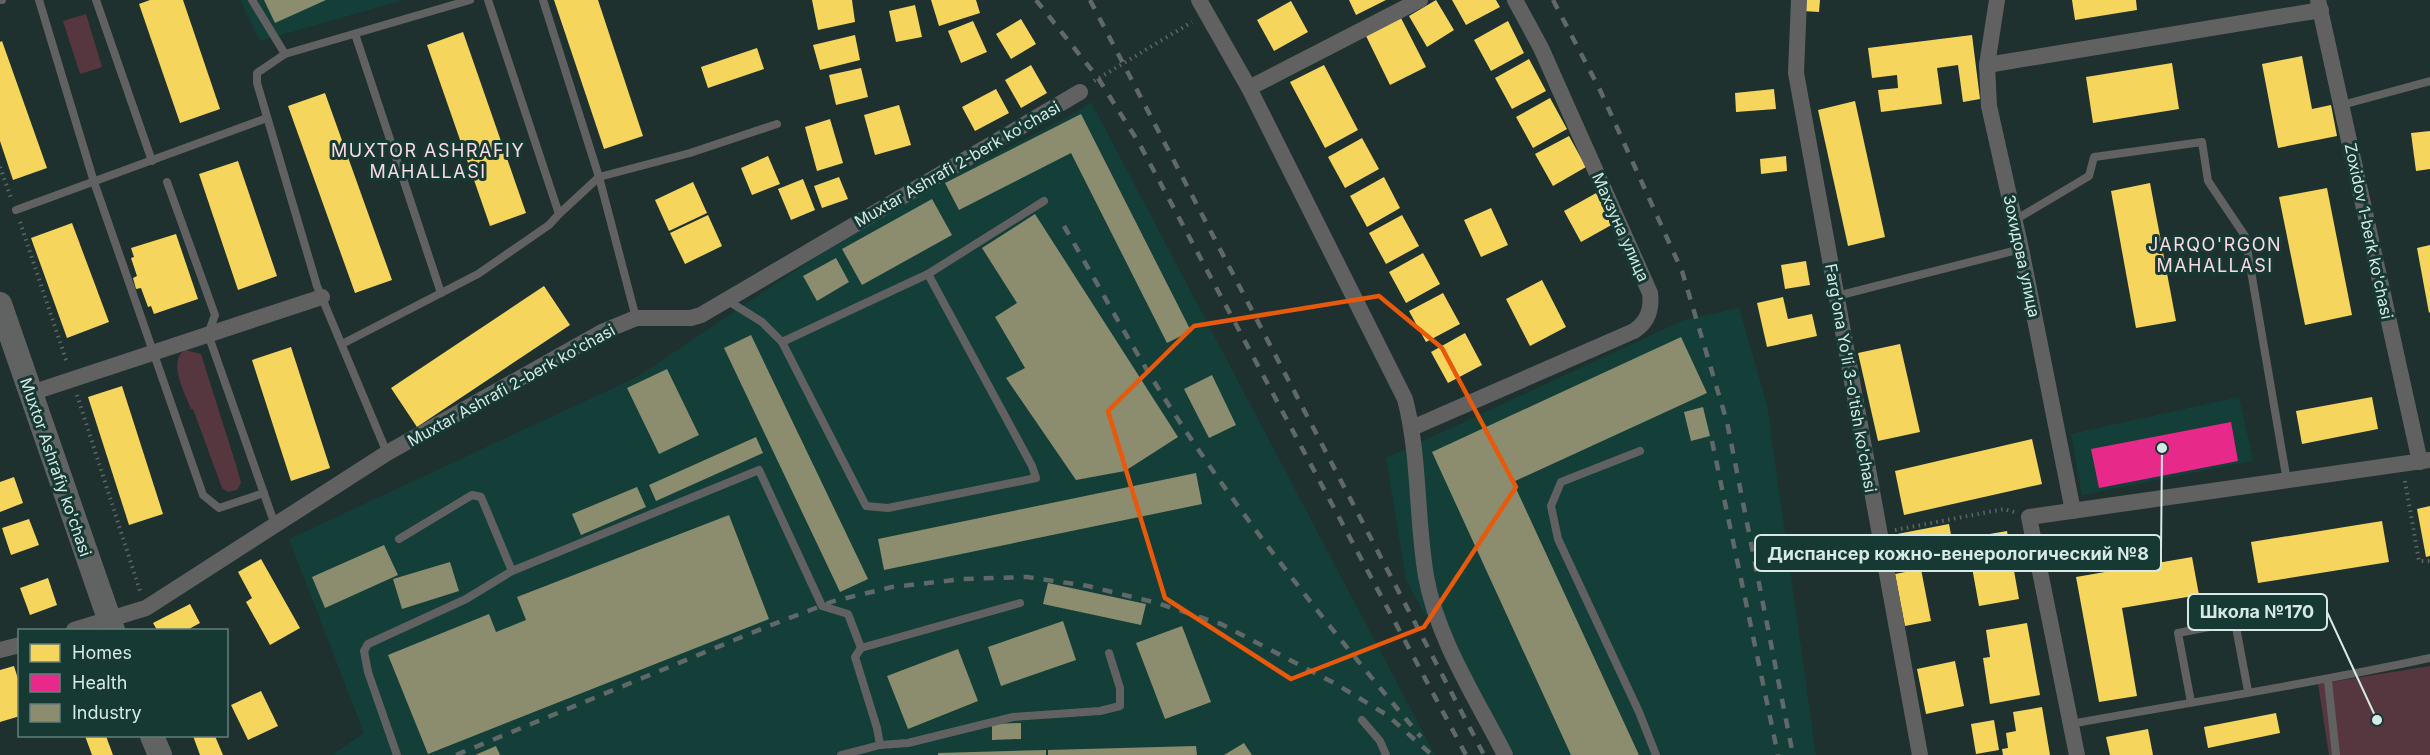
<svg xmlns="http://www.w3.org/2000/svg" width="2430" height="755" font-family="Inter,sans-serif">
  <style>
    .built { fill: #143f39 }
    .green { fill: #56363f }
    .homes { fill: #f6d55c }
    .health { fill: #e7298a }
    .industry { fill: #8c8c6e }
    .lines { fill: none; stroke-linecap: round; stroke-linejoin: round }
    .path { stroke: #5f6564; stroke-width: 4; stroke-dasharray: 1.5 4.5; stroke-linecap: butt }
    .lane { stroke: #626162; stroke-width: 8 }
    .street { stroke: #626162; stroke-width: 16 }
    .secondary { stroke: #616363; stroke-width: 24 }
    .rail { stroke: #616868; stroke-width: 4.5; stroke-dasharray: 10 10; stroke-linecap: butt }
    .marked { fill: none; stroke: #e8590c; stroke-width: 4.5; stroke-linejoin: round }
    .labels { text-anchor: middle; stroke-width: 6; stroke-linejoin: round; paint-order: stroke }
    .street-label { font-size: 16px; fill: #d6e9e5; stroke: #163934 }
    .neighbourhood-label { font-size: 18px; letter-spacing: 1.5px; fill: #fcdae2; stroke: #163934 }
    .leader { fill: none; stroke: #d6e9e5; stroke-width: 2 }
    .callout-dot { fill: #d6e9e5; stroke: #163934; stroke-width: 2 }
    .callout { fill: #163934; stroke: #d6e9e5; stroke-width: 2 }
    .callout-label { font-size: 18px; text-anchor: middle; font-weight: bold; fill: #d6e9e5 }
  </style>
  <rect width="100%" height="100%" fill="#1e312e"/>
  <!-- built -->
  <g class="built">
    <polygon points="240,0 404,0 260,41"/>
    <polygon points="1091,102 1435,755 332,755 364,733 289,539 637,377 884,211 1077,112"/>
    <polygon points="1739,308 1767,405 1816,755 1502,755 1406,580 1386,458 1684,320"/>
    <polygon points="2239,397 2253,461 2082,495 2071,434"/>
  </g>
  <!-- green -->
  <g class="green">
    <polygon points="86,14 102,67 80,74 63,21"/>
    <path d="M185,350L201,354L237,468L241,483L237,490L228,492L222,488L193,409H191C185,393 167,361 185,350Z"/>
    <polygon points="2430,666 2430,755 2329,755 2318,684"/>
  </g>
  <!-- homes -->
  <g class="homes">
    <polygon points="150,0 183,0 220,109 180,123 139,4"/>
    <polygon points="554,0 598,0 643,136 604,149"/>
    <polygon points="812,0 852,0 855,22 818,30"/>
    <polygon points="931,0 976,0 980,13 939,26"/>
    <polygon points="1349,0 1386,0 1356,15"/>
    <polygon points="1436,0 1454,30 1427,47 1409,16"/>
    <polygon points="1452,0 1496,0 1500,7 1466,25"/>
    <polygon points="1804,0 1820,0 1819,12 1803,11"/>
    <polygon points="2072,0 2136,0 2137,10 2075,20"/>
    <polygon points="1291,1 1308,32 1274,51 1257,20"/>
    <polygon points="915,5 922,37 896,42 889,11"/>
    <polygon points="1401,18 1426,67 1390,85 1366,36"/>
    <polygon points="1021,19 1036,44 1011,59 996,34"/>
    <polygon points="973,21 987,52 961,63 948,31"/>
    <polygon points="1508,21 1524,53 1491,71 1474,40"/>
    <polygon points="463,32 526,213 490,226 427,45"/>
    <polygon points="855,35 860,60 820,70 813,45"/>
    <polygon points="1972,35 1980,99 1963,102 1958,65 1937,68 1942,104 1881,112 1878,90 1898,88 1897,75 1872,78 1868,48"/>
    <polygon points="2,41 47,168 13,180 0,141 0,42"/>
    <polygon points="757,48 764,69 708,88 701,67"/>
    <polygon points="2302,56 2312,109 2331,105 2337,136 2278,148 2262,64"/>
    <polygon points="1529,59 1546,91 1512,109 1495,78"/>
    <polygon points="2172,63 2179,109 2093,123 2086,77"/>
    <polygon points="1031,65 1047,93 1021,108 1005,80"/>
    <polygon points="1324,65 1358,130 1325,148 1290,82"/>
    <polygon points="861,68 868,97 836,105 829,75"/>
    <polygon points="996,89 1009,113 975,131 962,107"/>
    <polygon points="1774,89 1776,109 1736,112 1735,93"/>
    <polygon points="325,93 392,280 355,293 288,106"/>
    <polygon points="1550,98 1567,129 1533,148 1516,117"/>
    <polygon points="1855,101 1885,237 1848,246 1818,110"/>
    <polygon points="899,105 911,145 875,155 864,115"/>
    <polygon points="830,119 843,163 817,171 805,127"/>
    <polygon points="2430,131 2430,169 2416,171 2411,133"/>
    <polygon points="1569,136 1586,167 1553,186 1535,154"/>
    <polygon points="1362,138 1379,169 1345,188 1328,157"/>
    <polygon points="768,156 780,184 752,195 741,168"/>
    <polygon points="1786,156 1787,171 1761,174 1760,159"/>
    <polygon points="238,161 277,276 238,290 199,174"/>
    <polygon points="839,177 848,199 822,208 814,186"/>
    <polygon points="1384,177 1400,208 1367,227 1350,196"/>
    <polygon points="803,179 815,210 791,220 778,189"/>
    <polygon points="693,182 707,213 669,231 655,200"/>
    <polygon points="2150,183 2176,321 2136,328 2111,191"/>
    <polygon points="2327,188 2352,315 2305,325 2279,197"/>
    <polygon points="1598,192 1615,223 1581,242 1564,211"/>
    <polygon points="1491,208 1508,245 1481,257 1464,220"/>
    <polygon points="708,215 722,246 685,264 670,233"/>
    <polygon points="1402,215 1419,246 1386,264 1369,233"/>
    <polygon points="72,223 109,322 67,338 31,238"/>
    <polygon points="176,234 198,299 154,314 151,306 148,307 141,288 136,289 133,278 137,276 131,258 134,257 131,248"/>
    <polygon points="2430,245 2430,312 2429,313 2417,248"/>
    <polygon points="1423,253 1440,284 1406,303 1389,272"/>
    <polygon points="1806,261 1810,285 1785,289 1781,265"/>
    <polygon points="1542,280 1566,327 1530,346 1506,299"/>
    <polygon points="544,286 570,325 417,427 391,388"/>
    <polygon points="1443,293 1460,324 1426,342 1409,311"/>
    <polygon points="1783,297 1788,319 1812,314 1817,336 1767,347 1757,303"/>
    <polygon points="1465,333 1482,365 1448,383 1431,352"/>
    <polygon points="1900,344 1920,432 1878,441 1858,353"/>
    <polygon points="291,347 330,468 291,481 252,360"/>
    <polygon points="122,386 163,514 129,525 88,397"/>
    <polygon points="2372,397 2378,429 2302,444 2296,411"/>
    <polygon points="2032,439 2042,484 1904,515 1895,471"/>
    <polygon points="14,477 23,503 0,512 0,482"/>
    <polygon points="2430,506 2430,556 2426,557 2417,509"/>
    <polygon points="29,519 39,545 11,555 2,528"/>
    <polygon points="2382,521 2389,562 2258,583 2251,542"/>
    <polygon points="1949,524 1953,545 1896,557 1892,535"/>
    <polygon points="2007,531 2019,599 1979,606 1971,562 1976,561 1972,537"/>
    <polygon points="2192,557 2199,595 2122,608 2137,696 2099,702 2076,577"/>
    <polygon points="261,559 300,628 270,645 246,602 252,598 238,572"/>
    <polygon points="1921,569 1931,621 1905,626 1895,574"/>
    <polygon points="48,578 57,605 30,615 20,588"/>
    <polygon points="190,604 200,623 187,630 157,630 153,623"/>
    <polygon points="2027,623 2040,695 1990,704 1983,658 1990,657 1986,630"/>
    <polygon points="1955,661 1964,706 1926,714 1917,669"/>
    <polygon points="14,666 20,685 20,716 0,722 0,670"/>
    <polygon points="261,691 278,726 248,740 231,705"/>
    <polygon points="2042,707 2050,755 2003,755 2002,749 2008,748 2006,733 2016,731 2013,712"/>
    <polygon points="2276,713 2280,733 2208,748 2204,727"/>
    <polygon points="1994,720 1999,750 1976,754 1971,724"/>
    <polygon points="2148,729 2153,755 2110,755 2106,737"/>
    <polygon points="85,736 106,736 113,755 92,755"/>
    <polygon points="193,736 215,736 223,755 200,755"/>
  </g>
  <!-- health -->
  <polygon class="health" points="2231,422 2238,461 2099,488 2091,449"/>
  <!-- industry -->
  <g class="industry">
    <polygon points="264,0 326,0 275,23"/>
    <polygon points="1081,114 1191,331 1167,343 1071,153 959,210 945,183"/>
    <polygon points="932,199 952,235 862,285 842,249"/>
    <polygon points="1035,214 1178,437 1125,471 1076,480 1006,378 1025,368 995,317 1017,303 982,248"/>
    <polygon points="836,258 849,282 817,301 803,276"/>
    <polygon points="751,335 868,579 840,592 724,348"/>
    <polygon points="1681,337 1707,393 1513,482 1639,755 1571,755 1432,452"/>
    <polygon points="667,369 699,435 659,454 627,388"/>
    <polygon points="1212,375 1236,425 1209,438 1184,389"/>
    <polygon points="1703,407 1710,436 1691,441 1684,412"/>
    <polygon points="756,437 763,453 656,501 649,485"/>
    <polygon points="1196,473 1202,504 884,570 878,539"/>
    <polygon points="637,487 646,507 581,535 572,514"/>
    <polygon points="729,515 769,619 428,754 388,655 489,614 496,632 526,620 517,597"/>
    <polygon points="384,545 398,575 325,608 312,577"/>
    <polygon points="450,562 459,591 402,609 393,579"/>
    <polygon points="1048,583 1146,604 1141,625 1043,604"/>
    <polygon points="1063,621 1076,660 1001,686 988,647"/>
    <polygon points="1182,626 1211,702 1165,719 1136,643"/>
    <polygon points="958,649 978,701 908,729 887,676"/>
    <polygon points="1021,723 1021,739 992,740 992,724"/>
    <polygon points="1244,743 1252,755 1224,755"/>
    <polygon points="496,746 500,755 475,755"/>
    <polygon points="1196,746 1197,755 1048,755 1048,750"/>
    <polygon points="1046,750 1046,755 938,755 938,753"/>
  </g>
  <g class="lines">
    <!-- path -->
    <g class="path">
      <polyline points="1094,81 1192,22"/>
      <polyline points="0,167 11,198"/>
      <polyline points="20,222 67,363"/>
      <polyline points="77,395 140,591"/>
      <polyline points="2405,481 2419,561 2430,561"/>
      <polyline points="1895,530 2004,509 2014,512"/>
    </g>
    <!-- lane -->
    <g class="lane">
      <polyline points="0,0 2,0"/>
      <polyline points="39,0 94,182 203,495 219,508 264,493"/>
      <polyline points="96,0 152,161"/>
      <polyline points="252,0 285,54 470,0"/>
      <polyline points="488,0 559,214 599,177 690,153 777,124"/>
      <polyline points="543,0 599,177 636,318"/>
      <polyline points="355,34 441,293"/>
      <polyline points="285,54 257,73 257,83 317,286 387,453"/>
      <polyline points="2342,105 2430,81"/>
      <polyline points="167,182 215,315 208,334 275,525"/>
      <polyline points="16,210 267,118"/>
      <polyline points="2015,220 2089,176 2094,157 2202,142 2208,181 2245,236 2287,481"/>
      <polyline points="1837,296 2021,249"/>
      <polyline points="725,299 762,322 782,342 866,506 888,508 1036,478 1032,466 928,274"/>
      <polyline points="782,342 928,274 1044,201"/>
      <polyline points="342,344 478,274 549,225 559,214"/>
      <polyline points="1640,451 1561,482 1551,506 1558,539 1639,712 1656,755"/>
      <polyline points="399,539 472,495 481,497 512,571 759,470 822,606 848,614 861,648"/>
      <polyline points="2328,681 2336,755"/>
      <polyline points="2191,702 2178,633 2235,622 2248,691"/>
      <polyline points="1362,720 1380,741 1386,755"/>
      <path d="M2071,724C2191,702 2311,684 2430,658"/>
      <polyline points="880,745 908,743 1013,717 1100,711 1120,706 1120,688 1109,653"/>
      <polyline points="397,755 368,672 364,651 368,644 466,599 512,571"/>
      <polyline points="841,755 880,745 877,728 855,657 861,648 1020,603"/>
    </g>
    <!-- street -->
    <g class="street">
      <path d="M1199,0L1249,88L1405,399C1420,457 1416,517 1426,576C1437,639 1476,698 1505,755"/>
      <polyline points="1799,0 1796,73 1920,755"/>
      <polyline points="1997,0 1987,65 1989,106 2021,249 2073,511"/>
      <polyline points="2318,0 2420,462"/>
      <polyline points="1987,65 2321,10"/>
      <polyline points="1249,88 1420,0"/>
      <polyline points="31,393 322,297"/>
      <path d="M1412,428L1634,331C1648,322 1652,308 1650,293L1541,48L1515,0"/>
      <polyline points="74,630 146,608 387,453 602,332 636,318 691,318 701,315 1080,92"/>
      <polyline points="0,650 20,645"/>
      <polyline points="2077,755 2029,517 2430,460"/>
    </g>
    <!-- secondary -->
    <g class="secondary">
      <polyline points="0,304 113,630"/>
      <polyline points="152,736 160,755"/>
    </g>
    <!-- rail -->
    <g class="rail">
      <polyline points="1036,0 1098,78 1139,143 1466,755"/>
      <polyline points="1090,0 1484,755"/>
      <polyline points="1553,0 1600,90 1682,271 1727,422 1793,755"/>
      <path d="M1064,226C1099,286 1132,348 1170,407C1245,523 1332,631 1421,737"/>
      <polyline points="1712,441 1778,755"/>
      <polyline points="456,755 766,627 834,601 892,587 963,579 1027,577 1088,586 1157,603 1221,624 1336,684 1387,715 1432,755"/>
    </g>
  </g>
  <!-- marked area -->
  <path class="marked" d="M1379,296L1442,348L1516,487L1424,627L1291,679L1165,598L1108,411L1194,326Z"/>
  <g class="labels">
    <!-- street labels -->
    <g class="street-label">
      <text transform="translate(957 164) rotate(-30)" y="6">Muxtar Ashrafi 2-berk ko'chasi</text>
      <text transform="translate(1621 227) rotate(66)" y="6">Махзуна улица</text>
      <text transform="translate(2369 231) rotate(78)" y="6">Zoxidov 1-berk ko'chasi</text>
      <text transform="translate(2022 256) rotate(78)" y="6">Зохидова улица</text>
      <text transform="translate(1851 378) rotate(80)" y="6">Farg'ona Yo'li 3-o'tish ko'chasi</text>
      <text transform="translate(511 385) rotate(-29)" y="6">Muxtar Ashrafi 2-berk ko'chasi</text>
      <text transform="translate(56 467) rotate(71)" y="6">Muxtor Ashrafiy ko'chasi</text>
    </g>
    <!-- neighbourhood labels -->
    <g class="neighbourhood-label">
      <text x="428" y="157">MUXTOR ASHRAFIY<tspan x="428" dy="21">MAHALLASI</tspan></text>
      <text x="2215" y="251">JARQO'RGON<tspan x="2215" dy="21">MAHALLASI</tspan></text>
    </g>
  </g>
  <!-- callouts -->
  <path class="leader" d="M2162 448L2161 553M2377 720L2327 612"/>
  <g class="callout-dot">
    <circle cx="2162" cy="448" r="6"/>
    <circle cx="2377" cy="720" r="6"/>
  </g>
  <g class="callout">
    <rect x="1755" y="535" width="406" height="36" rx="6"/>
    <rect x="2188" y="594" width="139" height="36" rx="6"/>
  </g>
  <g class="callout-label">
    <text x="1958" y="560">Диспансер кожно-венерологический №8</text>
    <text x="2257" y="618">Школа №170</text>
  </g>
  <!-- legend -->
  <rect x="18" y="629" width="210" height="108" fill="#163934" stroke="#637f7b" stroke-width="1.5"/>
  <rect x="30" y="644" width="30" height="18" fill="#f6d55c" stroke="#637f7b" stroke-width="1.5"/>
  <text x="72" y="659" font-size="18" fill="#d6e9e5">Homes</text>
  <rect x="30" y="674" width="30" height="18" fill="#e7298a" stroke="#637f7b" stroke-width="1.5"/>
  <text x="72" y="689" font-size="18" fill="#d6e9e5">Health</text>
  <rect x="30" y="704" width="30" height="18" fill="#8c8c6e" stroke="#637f7b" stroke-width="1.5"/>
  <text x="72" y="719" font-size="18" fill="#d6e9e5">Industry</text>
</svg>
